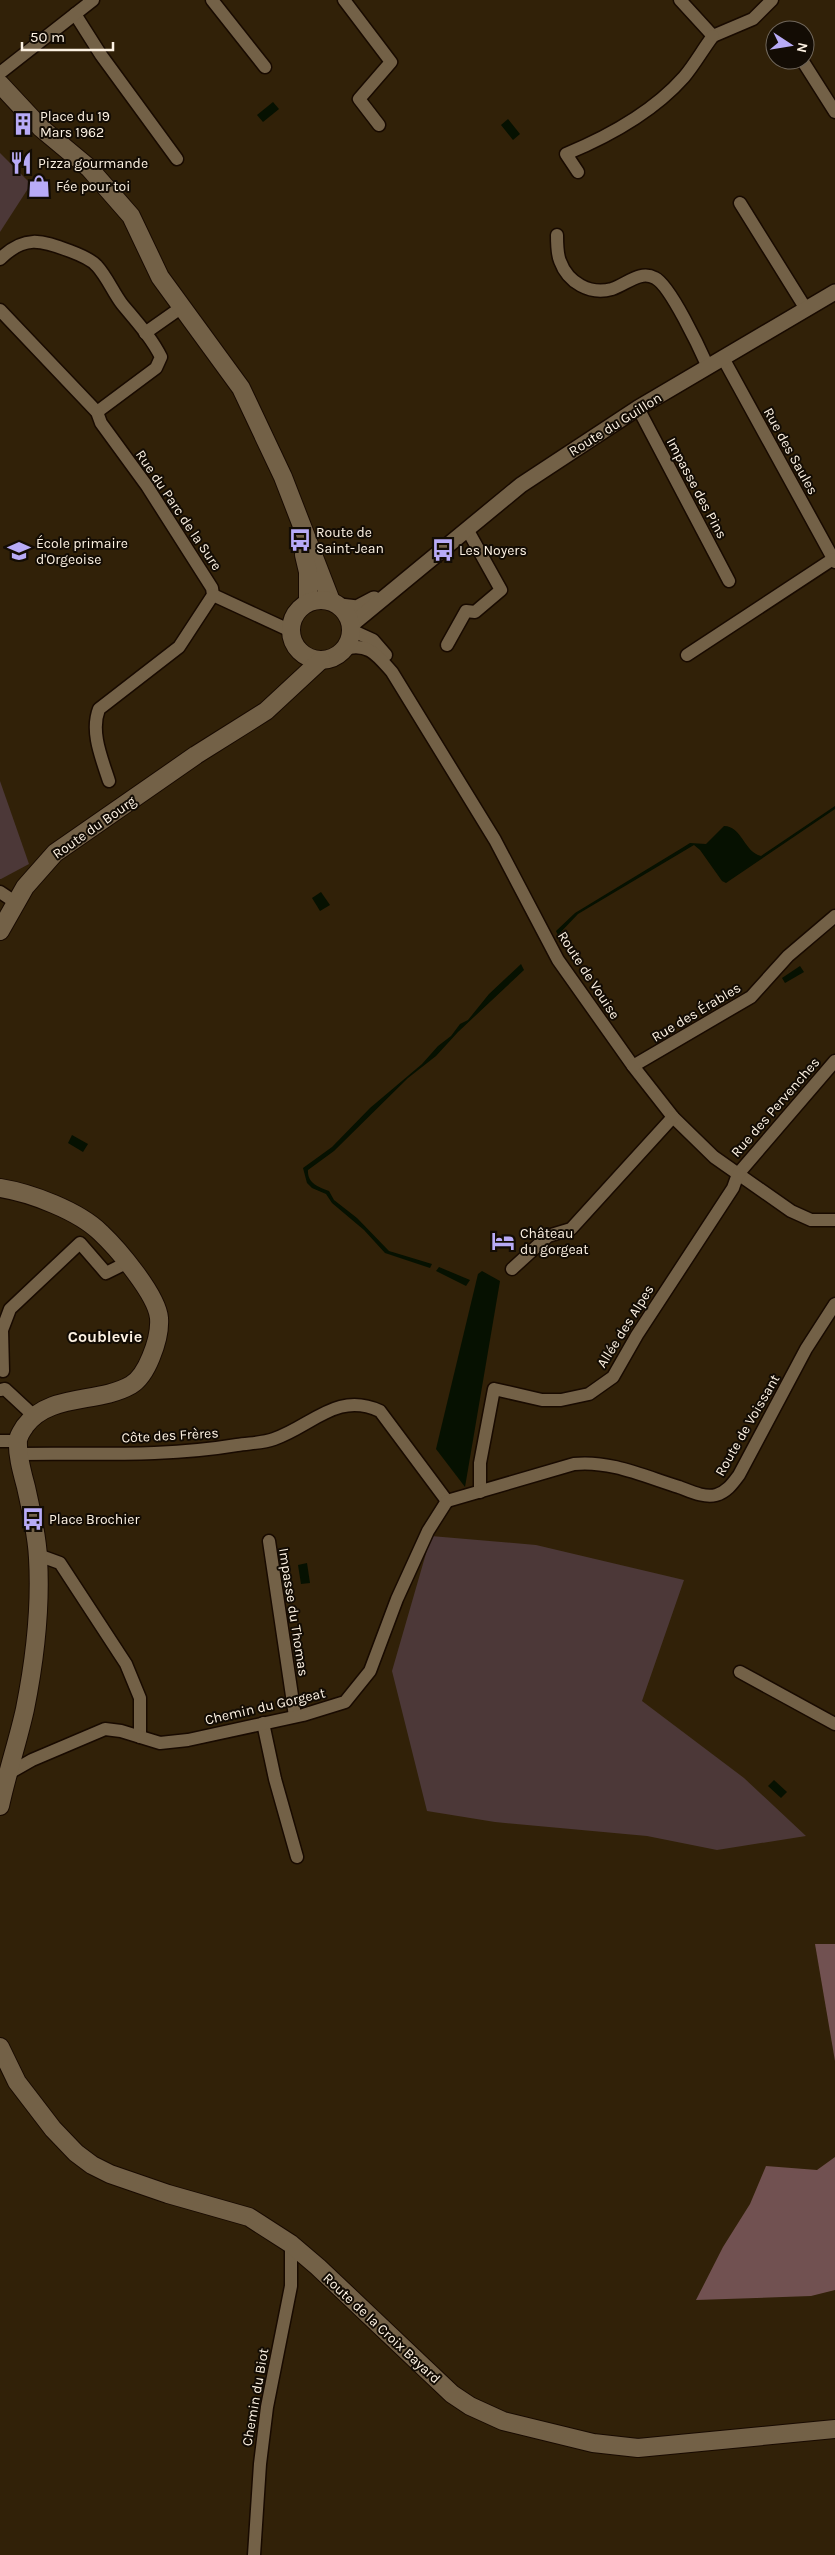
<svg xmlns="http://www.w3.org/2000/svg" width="835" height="2555" font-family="Karla,sans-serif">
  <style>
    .green { fill: #4c3838 }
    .forest { fill: #715151 }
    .water { fill: #061101 }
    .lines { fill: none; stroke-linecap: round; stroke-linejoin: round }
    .minor-casing { stroke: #180a00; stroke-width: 15 }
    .tertiary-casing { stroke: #180a00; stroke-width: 18 }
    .secondary-casing { stroke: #180a00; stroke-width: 20 }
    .minor { stroke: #736147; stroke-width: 12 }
    .tertiary { stroke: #736147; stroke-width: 15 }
    .secondary { stroke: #736147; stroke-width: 18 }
    .labels { text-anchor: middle; stroke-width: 4; stroke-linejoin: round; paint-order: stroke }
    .poi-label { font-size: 14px; fill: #fdf2e3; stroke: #130c04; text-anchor: start }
    .street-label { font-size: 14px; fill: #fdf2e3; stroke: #130c04 }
    .quarter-label { font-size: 16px; font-weight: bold; fill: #fdf2e3; stroke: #130c04 }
  </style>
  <rect width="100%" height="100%" fill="#312108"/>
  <!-- green -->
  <g class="green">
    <polygon points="0,153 31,184 0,232"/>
    <polygon points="0,781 29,864 1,879 0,879"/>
    <polygon points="431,1536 536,1545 684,1580 642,1701 744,1778 806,1836 717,1850 647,1836 495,1822 427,1811 392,1671"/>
  </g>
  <!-- forest -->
  <g class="forest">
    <polygon points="815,1944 835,1944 835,2061"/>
    <polygon points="835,2157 835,2290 811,2296 696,2300 723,2247 750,2204 766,2166 817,2170"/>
  </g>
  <!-- water -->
  <g class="water">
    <polygon points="273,102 279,109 263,122 257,115"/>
    <polygon points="508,119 520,134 513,140 501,125"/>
    <path d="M835,806V809L726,883L722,881L700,850L694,845L578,914L558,935L556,931L575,913L682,848L690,843L706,844L724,826C742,826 744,852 761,856Z"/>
    <polygon points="321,892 330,905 320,911 312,898"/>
    <path d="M521,964L524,970L458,1032L436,1056L408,1078L334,1151L308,1170C307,1183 318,1187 329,1191L334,1200L357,1218L389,1251L432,1264L430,1268L385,1253L364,1230L332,1203L326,1194L312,1188L307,1183L303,1168L332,1147L370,1108L422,1064L438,1046L451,1036L460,1024L468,1020L489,994Z"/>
    <polygon points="800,966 804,972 785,983 782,978"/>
    <polygon points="72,1135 88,1144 83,1152 68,1143"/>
    <polygon points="439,1267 470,1280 466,1286 436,1271"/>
    <polygon points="482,1271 500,1281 465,1487 436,1449 478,1274"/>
    <polygon points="307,1563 310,1583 301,1584 298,1565"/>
    <polygon points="774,1780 787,1792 781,1798 768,1786"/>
  </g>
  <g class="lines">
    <defs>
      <g id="minor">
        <polyline points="212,0 265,67"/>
        <polyline points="344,0 391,62 359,99 379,125"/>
        <polyline points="680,0 713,36 753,19 772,0"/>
        <polyline points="75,14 101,55 177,159"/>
        <polyline points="802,60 835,112"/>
        <polyline points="0,73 93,0"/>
        <path d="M578,172L566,154C607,137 654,111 684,77C695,64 703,49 713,36"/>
        <polyline points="740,203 806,309"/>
        <path d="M557,235C557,243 557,254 560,261C568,283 590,295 612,289C627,284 640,270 655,278C670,285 700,349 708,367"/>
        <path d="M0,259C24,235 41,240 70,251C78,254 91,259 97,266C107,277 113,292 122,304C136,321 151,337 161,357L156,368L97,412"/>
        <path d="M0,310L97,412L101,423L147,486L212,588L213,595L179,647L99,709C90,732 102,759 109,781"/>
        <polyline points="145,333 182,307"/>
        <polyline points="723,358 835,562"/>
        <polyline points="638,408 729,581"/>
        <polyline points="213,595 291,631"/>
        <polyline points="351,630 373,640 386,655"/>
        <polyline points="447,645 466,611 475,612 501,590 467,529"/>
        <path d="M344,649C368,642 377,655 392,672L495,840L558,960L633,1066L673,1117L714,1157L791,1211L811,1220H835"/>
        <polyline points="687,655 833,559"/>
        <polyline points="0,892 15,902"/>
        <polyline points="633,1066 751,997 788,956 835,916"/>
        <polyline points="512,1269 548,1236 571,1229 673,1117"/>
        <polyline points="3,1371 2,1330 10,1309 80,1243 106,1273 126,1263"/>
        <polyline points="0,1390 5,1389 33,1415"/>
        <polyline points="0,1441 18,1441"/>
        <path d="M19,1454C91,1453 166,1457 237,1445C249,1443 263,1443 274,1439C312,1426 337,1391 380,1411L447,1501"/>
        <polyline points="480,1492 480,1463 494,1389 542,1400 561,1400 589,1394 613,1377 637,1335 733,1188 738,1174 835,1061"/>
        <path d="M447,1501L574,1464C610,1460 646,1477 679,1487C690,1491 704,1498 716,1495C727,1492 733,1483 739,1475L806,1349L835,1304"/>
        <polyline points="269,1541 295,1716"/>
        <polyline points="38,1555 60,1563 126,1664 140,1698 140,1737"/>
        <polyline points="740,1672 835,1724"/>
        <polyline points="263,1723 275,1779 297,1857"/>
        <polyline points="4,1776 32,1760 105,1729 121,1731 160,1743 188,1740 303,1715 345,1702 370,1671 397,1599 428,1531 447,1501"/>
        <polyline points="254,2555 260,2464 267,2407 291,2286 291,2244"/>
      </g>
      <g id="tertiary">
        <polyline points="340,606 357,608 374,599"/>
        <polyline points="351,625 521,485 638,408 835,292"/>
      </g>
      <g id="secondary">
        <polyline points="0,84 41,128 89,168 131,216 160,277 241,388 283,477 331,601"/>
        <polyline points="304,555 308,572 308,602"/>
        <circle cx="321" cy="630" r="30"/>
        <polyline points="0,931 25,887 55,853 196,755 266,711 321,660"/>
        <path d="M0,1188C31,1193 79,1211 101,1233C118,1249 157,1295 159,1318C160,1331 156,1345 151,1357C147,1367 141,1379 131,1385C98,1404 49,1393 25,1426C22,1431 19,1434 18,1440C17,1455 22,1472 26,1487C31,1510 37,1534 38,1558C41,1609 35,1659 25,1709C18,1741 7,1773 0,1806"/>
        <polyline points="0,2047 17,2082 53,2129 76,2153 92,2165 110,2174 168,2194 249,2217 291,2244 318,2267 452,2394 470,2406 503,2421 593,2443 638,2448 835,2429"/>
      </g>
    </defs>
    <!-- minor casing -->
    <use href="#minor" class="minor-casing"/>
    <!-- tertiary casing -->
    <use href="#tertiary" class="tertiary-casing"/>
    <!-- secondary casing -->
    <use href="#secondary" class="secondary-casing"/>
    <!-- minor -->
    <use href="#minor" class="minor"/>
    <!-- tertiary -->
    <use href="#tertiary" class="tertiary"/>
    <!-- secondary -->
    <use href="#secondary" class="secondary"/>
  </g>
  <!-- icons -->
  <defs>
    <symbol id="building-bare" viewBox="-9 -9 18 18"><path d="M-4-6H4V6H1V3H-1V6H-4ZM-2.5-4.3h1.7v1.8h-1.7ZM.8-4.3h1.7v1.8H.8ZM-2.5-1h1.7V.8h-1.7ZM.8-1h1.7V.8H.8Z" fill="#b8abf7" stroke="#130c04" stroke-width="2.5" paint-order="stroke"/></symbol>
    <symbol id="restaurant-bare" viewBox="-9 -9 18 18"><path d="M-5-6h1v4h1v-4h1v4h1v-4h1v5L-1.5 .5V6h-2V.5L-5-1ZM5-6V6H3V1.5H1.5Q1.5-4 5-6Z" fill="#b8abf7" stroke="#130c04" stroke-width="2.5" paint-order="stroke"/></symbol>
    <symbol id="shop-bare" viewBox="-9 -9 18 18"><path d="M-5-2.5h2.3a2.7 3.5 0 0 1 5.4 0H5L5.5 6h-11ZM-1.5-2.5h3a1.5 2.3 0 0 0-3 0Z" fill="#b8abf7" stroke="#130c04" stroke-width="2.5" paint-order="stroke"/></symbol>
    <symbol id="bus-bare" viewBox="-9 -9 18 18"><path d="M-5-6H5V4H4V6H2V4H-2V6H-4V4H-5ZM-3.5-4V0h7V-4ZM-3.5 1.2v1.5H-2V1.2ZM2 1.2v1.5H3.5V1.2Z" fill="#b8abf7" stroke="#130c04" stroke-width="2.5" paint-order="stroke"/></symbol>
    <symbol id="school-bare" viewBox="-9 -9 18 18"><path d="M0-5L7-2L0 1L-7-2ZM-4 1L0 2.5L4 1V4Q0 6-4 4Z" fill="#b8abf7" stroke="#130c04" stroke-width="2.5" paint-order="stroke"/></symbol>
    <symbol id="hotel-bare" viewBox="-9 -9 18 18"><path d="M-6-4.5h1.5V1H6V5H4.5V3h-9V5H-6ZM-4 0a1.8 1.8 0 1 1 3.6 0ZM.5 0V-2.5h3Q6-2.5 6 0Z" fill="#b8abf7" stroke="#130c04" stroke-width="2.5" paint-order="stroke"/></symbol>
  </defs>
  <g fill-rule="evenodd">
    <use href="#building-bare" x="7" y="108" width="32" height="32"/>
    <use href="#restaurant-bare" x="5" y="147" width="32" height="32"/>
    <use href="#shop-bare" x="23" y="170" width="32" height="32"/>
    <use href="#bus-bare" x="284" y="524" width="32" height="32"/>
    <use href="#bus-bare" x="427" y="534" width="32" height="32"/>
    <use href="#school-bare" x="3" y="535" width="32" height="32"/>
    <use href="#hotel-bare" x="487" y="1225" width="32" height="32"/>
    <use href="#bus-bare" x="17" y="1503" width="32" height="32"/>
  </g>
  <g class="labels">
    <!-- poi labels -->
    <g class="poi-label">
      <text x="40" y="121">Place du 19<tspan x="40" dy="16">Mars 1962</tspan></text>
      <text x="38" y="168">Pizza gourmande</text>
      <text x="56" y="191">Fée pour toi</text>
      <text x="316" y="537">Route de<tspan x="316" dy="16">Saint-Jean</tspan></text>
      <text x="36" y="548">École primaire<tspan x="36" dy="16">d'Orgeoise</tspan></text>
      <text x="459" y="555">Les Noyers</text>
      <text x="520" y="1238">Château<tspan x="520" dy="16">du gorgeat</tspan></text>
      <text x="49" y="1524">Place Brochier</text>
    </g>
    <!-- street labels -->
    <g class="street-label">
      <text transform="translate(615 424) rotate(-32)" y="5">Route du Guillon</text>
      <text transform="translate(791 451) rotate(61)" y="5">Rue des Saules</text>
      <text transform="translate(697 488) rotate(62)" y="5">Impasse des Pins</text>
      <text transform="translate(179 510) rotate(56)" y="5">Rue du Parc de la Sure</text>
      <text transform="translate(94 827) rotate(-35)" y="5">Route du Bourg</text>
      <text transform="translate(589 975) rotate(57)" y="5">Route de Vouise</text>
      <text transform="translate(696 1012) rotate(-31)" y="5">Rue des Érables</text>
      <text transform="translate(775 1107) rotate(-49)" y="5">Rue des Pervenches</text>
      <text transform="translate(625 1326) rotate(-58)" y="5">Allée des Alpes</text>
      <text transform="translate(747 1425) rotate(-60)" y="5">Route de Voissant</text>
      <text transform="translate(170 1435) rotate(-3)" y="5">Côte des Frères</text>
      <text transform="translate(294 1612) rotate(81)" y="5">Impasse du Thomas</text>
      <text transform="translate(265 1706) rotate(-13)" y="5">Chemin du Gorgeat</text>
      <text transform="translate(382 2328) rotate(43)" y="5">Route de la Croix Bayard</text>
      <text transform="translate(255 2397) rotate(-80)" y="5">Chemin du Biot</text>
    </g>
    <!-- quarter labels -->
    <g class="quarter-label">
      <text x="105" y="1342">Coublevie</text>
    </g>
  </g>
  <!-- north arrow -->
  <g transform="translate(790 45) rotate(102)"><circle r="24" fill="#130c04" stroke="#71685d"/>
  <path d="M0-4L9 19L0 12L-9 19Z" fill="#b8abf7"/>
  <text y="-8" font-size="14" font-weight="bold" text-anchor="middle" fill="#fdf2e3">N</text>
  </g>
  <!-- scale -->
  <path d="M22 42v8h91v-8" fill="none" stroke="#fdf2e3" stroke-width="2.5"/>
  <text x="30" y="42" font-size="15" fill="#fdf2e3" stroke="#130c04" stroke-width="4" paint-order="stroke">50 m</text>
</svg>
